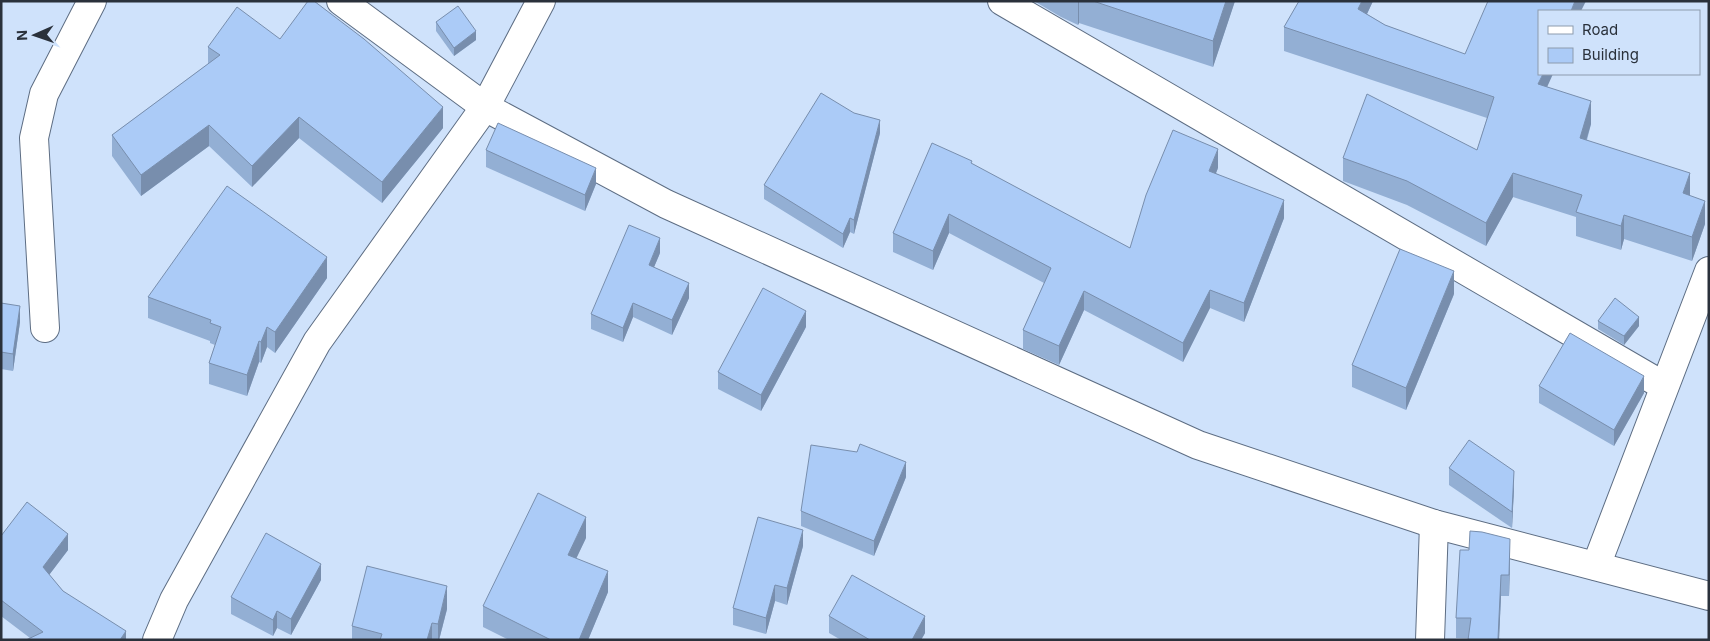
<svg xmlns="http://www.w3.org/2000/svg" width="1710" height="641" font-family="Inter,sans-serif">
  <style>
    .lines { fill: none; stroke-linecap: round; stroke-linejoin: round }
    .minor-casing { stroke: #5d6d83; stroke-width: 30 }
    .tertiary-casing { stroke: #5d6d83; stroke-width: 30 }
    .minor { stroke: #fff; stroke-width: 28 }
    .tertiary { stroke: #fff; stroke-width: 28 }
    .wall { fill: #93afd4 }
    .shaded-wall { fill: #788ead }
    .building { fill: #abcbf7; stroke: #788ead }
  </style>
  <rect width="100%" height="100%" fill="#cfe2fb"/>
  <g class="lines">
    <defs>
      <g id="minor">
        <polyline points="341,1 485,107 666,204 1198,445 1434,524 1709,596"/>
        <polyline points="1002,1 1664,386"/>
        <polyline points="45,328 34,138 44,94 92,1"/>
        <polyline points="1596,566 1709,271"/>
        <polyline points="1430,640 1434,524"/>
      </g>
      <polyline id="tertiary" points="157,640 174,600 317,342 485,107 541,1"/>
    </defs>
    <!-- minor casing -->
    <use href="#minor" class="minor-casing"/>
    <!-- tertiary casing -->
    <use href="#tertiary" class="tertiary-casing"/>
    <!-- minor -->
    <use href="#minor" class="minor"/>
    <!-- tertiary -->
    <use href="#tertiary" class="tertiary"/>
  </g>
  <!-- wall -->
  <g class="wall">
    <polygon points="1034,1 1235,1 1213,67 1079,23 1078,25 1061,17"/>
    <polygon points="1299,1 1373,1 1367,14 1385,25 1548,87 1591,124 1587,140 1690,196 1705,224 1692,261 1624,239 1621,250 1576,236 1576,217 1513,197 1486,246 1407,205 1343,181 1343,158 1477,150 1487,118 1284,51 1284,27"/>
    <polygon points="436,22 476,40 454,56 436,31"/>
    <polygon points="280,39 443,128 382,203 299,138 252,187 209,146 141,196 112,156 112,135 208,64 208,47"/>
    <polygon points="880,133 854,234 850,232 843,248 764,199 764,185"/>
    <polygon points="486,150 596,184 585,211 486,167"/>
    <polygon points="972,164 1130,248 1218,168 1216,173 1284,218 1244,322 1210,308 1183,362 1084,310 1059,365 1023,349 1023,330 1044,283 949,233 933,270 893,252 893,233"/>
    <polygon points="660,253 654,267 689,298 672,335 633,317 623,342 591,329 591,314"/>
    <polygon points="327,278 275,353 267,347 261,363 259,362 247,396 209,384 209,363 215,345 210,343 210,341 148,318 148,297"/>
    <polygon points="1454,294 1406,410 1352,387 1352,365"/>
    <polygon points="1,303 20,322 13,371 1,369"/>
    <polygon points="1598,321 1639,326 1624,345 1598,329"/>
    <polygon points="806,327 761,411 718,389 718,372"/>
    <polygon points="1539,386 1644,393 1614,446 1539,403"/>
    <polygon points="1449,468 1514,488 1512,528 1449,485"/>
    <polygon points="906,477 874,556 801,526 801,511"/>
    <polygon points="1,536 68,550 49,575 63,591 126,640 30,638 1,616"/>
    <polygon points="586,538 576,558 608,592 588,640 509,640 483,627 483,606"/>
    <polygon points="803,546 787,605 775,601 766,634 733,625 733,608"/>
    <polygon points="1469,550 1510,560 1509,596 1501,596 1499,639 1456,638 1456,618"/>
    <polygon points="321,580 291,635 277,628 273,636 231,614 231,597"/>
    <polygon points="447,609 439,640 352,640 352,626"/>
    <polygon points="829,616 925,633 921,640 841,640 829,633"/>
  </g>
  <!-- shaded-wall -->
  <g class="shaded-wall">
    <polygon points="1078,1 1079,1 1079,23 1078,25"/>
    <polygon points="1226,1 1235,1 1213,67 1213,41"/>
    <polygon points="1362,1 1373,1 1358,33 1358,9"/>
    <polygon points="1575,1 1586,1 1581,11 1571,11"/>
    <polygon points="476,31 476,40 454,56 454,48"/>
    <polygon points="1543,74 1553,74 1538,107 1538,84"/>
    <polygon points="1591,101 1591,124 1580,161 1580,138"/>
    <polygon points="443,107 443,128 382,203 382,182"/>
    <polygon points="299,117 299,138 252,187 252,166"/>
    <polygon points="880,120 880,133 854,234 854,220"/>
    <polygon points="209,125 209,146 141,196 141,175"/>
    <polygon points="1218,149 1218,168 1209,190 1209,171"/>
    <polygon points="596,168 596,184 585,211 585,195"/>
    <polygon points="1513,173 1513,197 1486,246 1486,223"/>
    <polygon points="1690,173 1690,197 1683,193"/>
    <polygon points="1284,200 1284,218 1244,322 1244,303"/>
    <polygon points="1705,201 1705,224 1692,261 1692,237"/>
    <polygon points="949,214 949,233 933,270 933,251"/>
    <polygon points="1624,215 1624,239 1621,250 1621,226"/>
    <polygon points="850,218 850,232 843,248 843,234"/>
    <polygon points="660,238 660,253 649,279 649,265"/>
    <polygon points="327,257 327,278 275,353 275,332"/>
    <polygon points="1454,271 1454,294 1406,410 1406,388"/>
    <polygon points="689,283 689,298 672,335 672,320"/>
    <polygon points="1210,290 1210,308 1183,362 1183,343"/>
    <polygon points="1084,291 1084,310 1059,365 1059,346"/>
    <polygon points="633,303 633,317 623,342 623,328"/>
    <polygon points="20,306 20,322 13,371 13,354"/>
    <polygon points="806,311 806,327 761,411 761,395"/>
    <polygon points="1639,317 1639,326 1624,345 1624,336"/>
    <polygon points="267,327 267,347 261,363 261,342"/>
    <polygon points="259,341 259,362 247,396 247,375"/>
    <polygon points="1644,376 1644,393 1614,446 1614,430"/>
    <polygon points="906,462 906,477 874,556 874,541"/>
    <polygon points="1514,471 1514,488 1512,528 1512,512"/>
    <polygon points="586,517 586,538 568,576 568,555"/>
    <polygon points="803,530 803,546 787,605 787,588"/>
    <polygon points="68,534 68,550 43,583 43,567"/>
    <polygon points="1510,539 1510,560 1509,596 1509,575"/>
    <polygon points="321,564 321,580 291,635 291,619"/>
    <polygon points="608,571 608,592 588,640 579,640"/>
    <polygon points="1501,575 1501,596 1499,640 1498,640"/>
    <polygon points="775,585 775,601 766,634 766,618"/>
    <polygon points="447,586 447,609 439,640 438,640 438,624"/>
    <polygon points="277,611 277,628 273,636 273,620"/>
    <polygon points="925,616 925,633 921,640 912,640"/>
    <polygon points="432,623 432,640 427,640"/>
    <polygon points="126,631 126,640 120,640"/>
  </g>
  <!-- building -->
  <g class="building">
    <polygon points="308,1 314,1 364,39 443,107 382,182 299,117 252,166 209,125 141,175 112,135 220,55 208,47 237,7 280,39"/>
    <polygon points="1093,1 1226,1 1213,41"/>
    <polygon points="1299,1 1362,1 1358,9 1385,25 1465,54 1488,1 1575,1 1571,11 1539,11 1539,74 1543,74 1538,84 1591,101 1580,138 1690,173 1683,193 1705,201 1692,237 1624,215 1621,226 1576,212 1582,195 1513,173 1486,223 1407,181 1343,158 1367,94 1477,150 1494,97 1284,27"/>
    <polygon points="458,6 476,31 454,48 436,22"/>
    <polygon points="821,93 854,113 880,120 854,220 850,218 843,234 764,185"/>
    <polygon points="498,123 596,168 585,195 486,150"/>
    <polygon points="1173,130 1218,149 1209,171 1284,200 1244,303 1210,290 1183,343 1084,291 1059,346 1023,330 1051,268 949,214 933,251 893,233 932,143 972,161 971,163 1130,248 1146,195"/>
    <polygon points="227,186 327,257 275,332 267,327 261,342 259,341 247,375 209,363 221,327 210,323 211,320 148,297"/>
    <polygon points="629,225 660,238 649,265 689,283 672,320 633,303 623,328 591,314"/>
    <polygon points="1400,249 1454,271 1406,388 1352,365"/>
    <polygon points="763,288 806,311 761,395 718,372"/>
    <polygon points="1615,298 1639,317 1624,336 1598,321"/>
    <polygon points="1,303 20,306 13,354 1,352"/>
    <polygon points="1570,333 1644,376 1614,430 1539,386"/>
    <polygon points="1469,440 1514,471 1512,512 1449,468"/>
    <polygon points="860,444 906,462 874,541 801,511 811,445 857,452"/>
    <polygon points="538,493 586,517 568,555 608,571 579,640 551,640 483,606"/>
    <polygon points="27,502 68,534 43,567 63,591 126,631 120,640 26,640 43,632 1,600 1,536"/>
    <polygon points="758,517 803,530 787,588 775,585 766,618 733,608"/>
    <polygon points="1470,531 1482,532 1510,539 1509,575 1501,575 1498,639 1504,640 1468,640 1471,618 1456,618 1460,550 1469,550"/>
    <polygon points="266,533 321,564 291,619 277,611 273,620 231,597"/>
    <polygon points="367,566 447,586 438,624 432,623 427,640 380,640 382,634 352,626"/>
    <polygon points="852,575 925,616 912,640 870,640 829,616"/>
  </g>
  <!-- border -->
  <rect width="1710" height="641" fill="none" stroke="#2a313b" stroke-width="5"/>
  <!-- legend -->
  <rect x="1538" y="10" width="162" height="65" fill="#cfe2fb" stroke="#8d9bae"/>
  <rect x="1548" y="26" width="25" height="8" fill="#ffffff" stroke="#8d9bae"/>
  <text x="1582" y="35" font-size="15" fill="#2a313b">Road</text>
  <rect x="1548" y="48" width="25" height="15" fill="#abcbf7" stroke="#8d9bae"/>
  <text x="1582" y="60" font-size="15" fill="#2a313b">Building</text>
  <!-- north arrow -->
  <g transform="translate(35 35) rotate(268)" stroke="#cfe2fb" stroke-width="4" paint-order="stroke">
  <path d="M0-4L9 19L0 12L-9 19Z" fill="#2a313b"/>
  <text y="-8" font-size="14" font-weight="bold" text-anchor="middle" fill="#2a313b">N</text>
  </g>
</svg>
